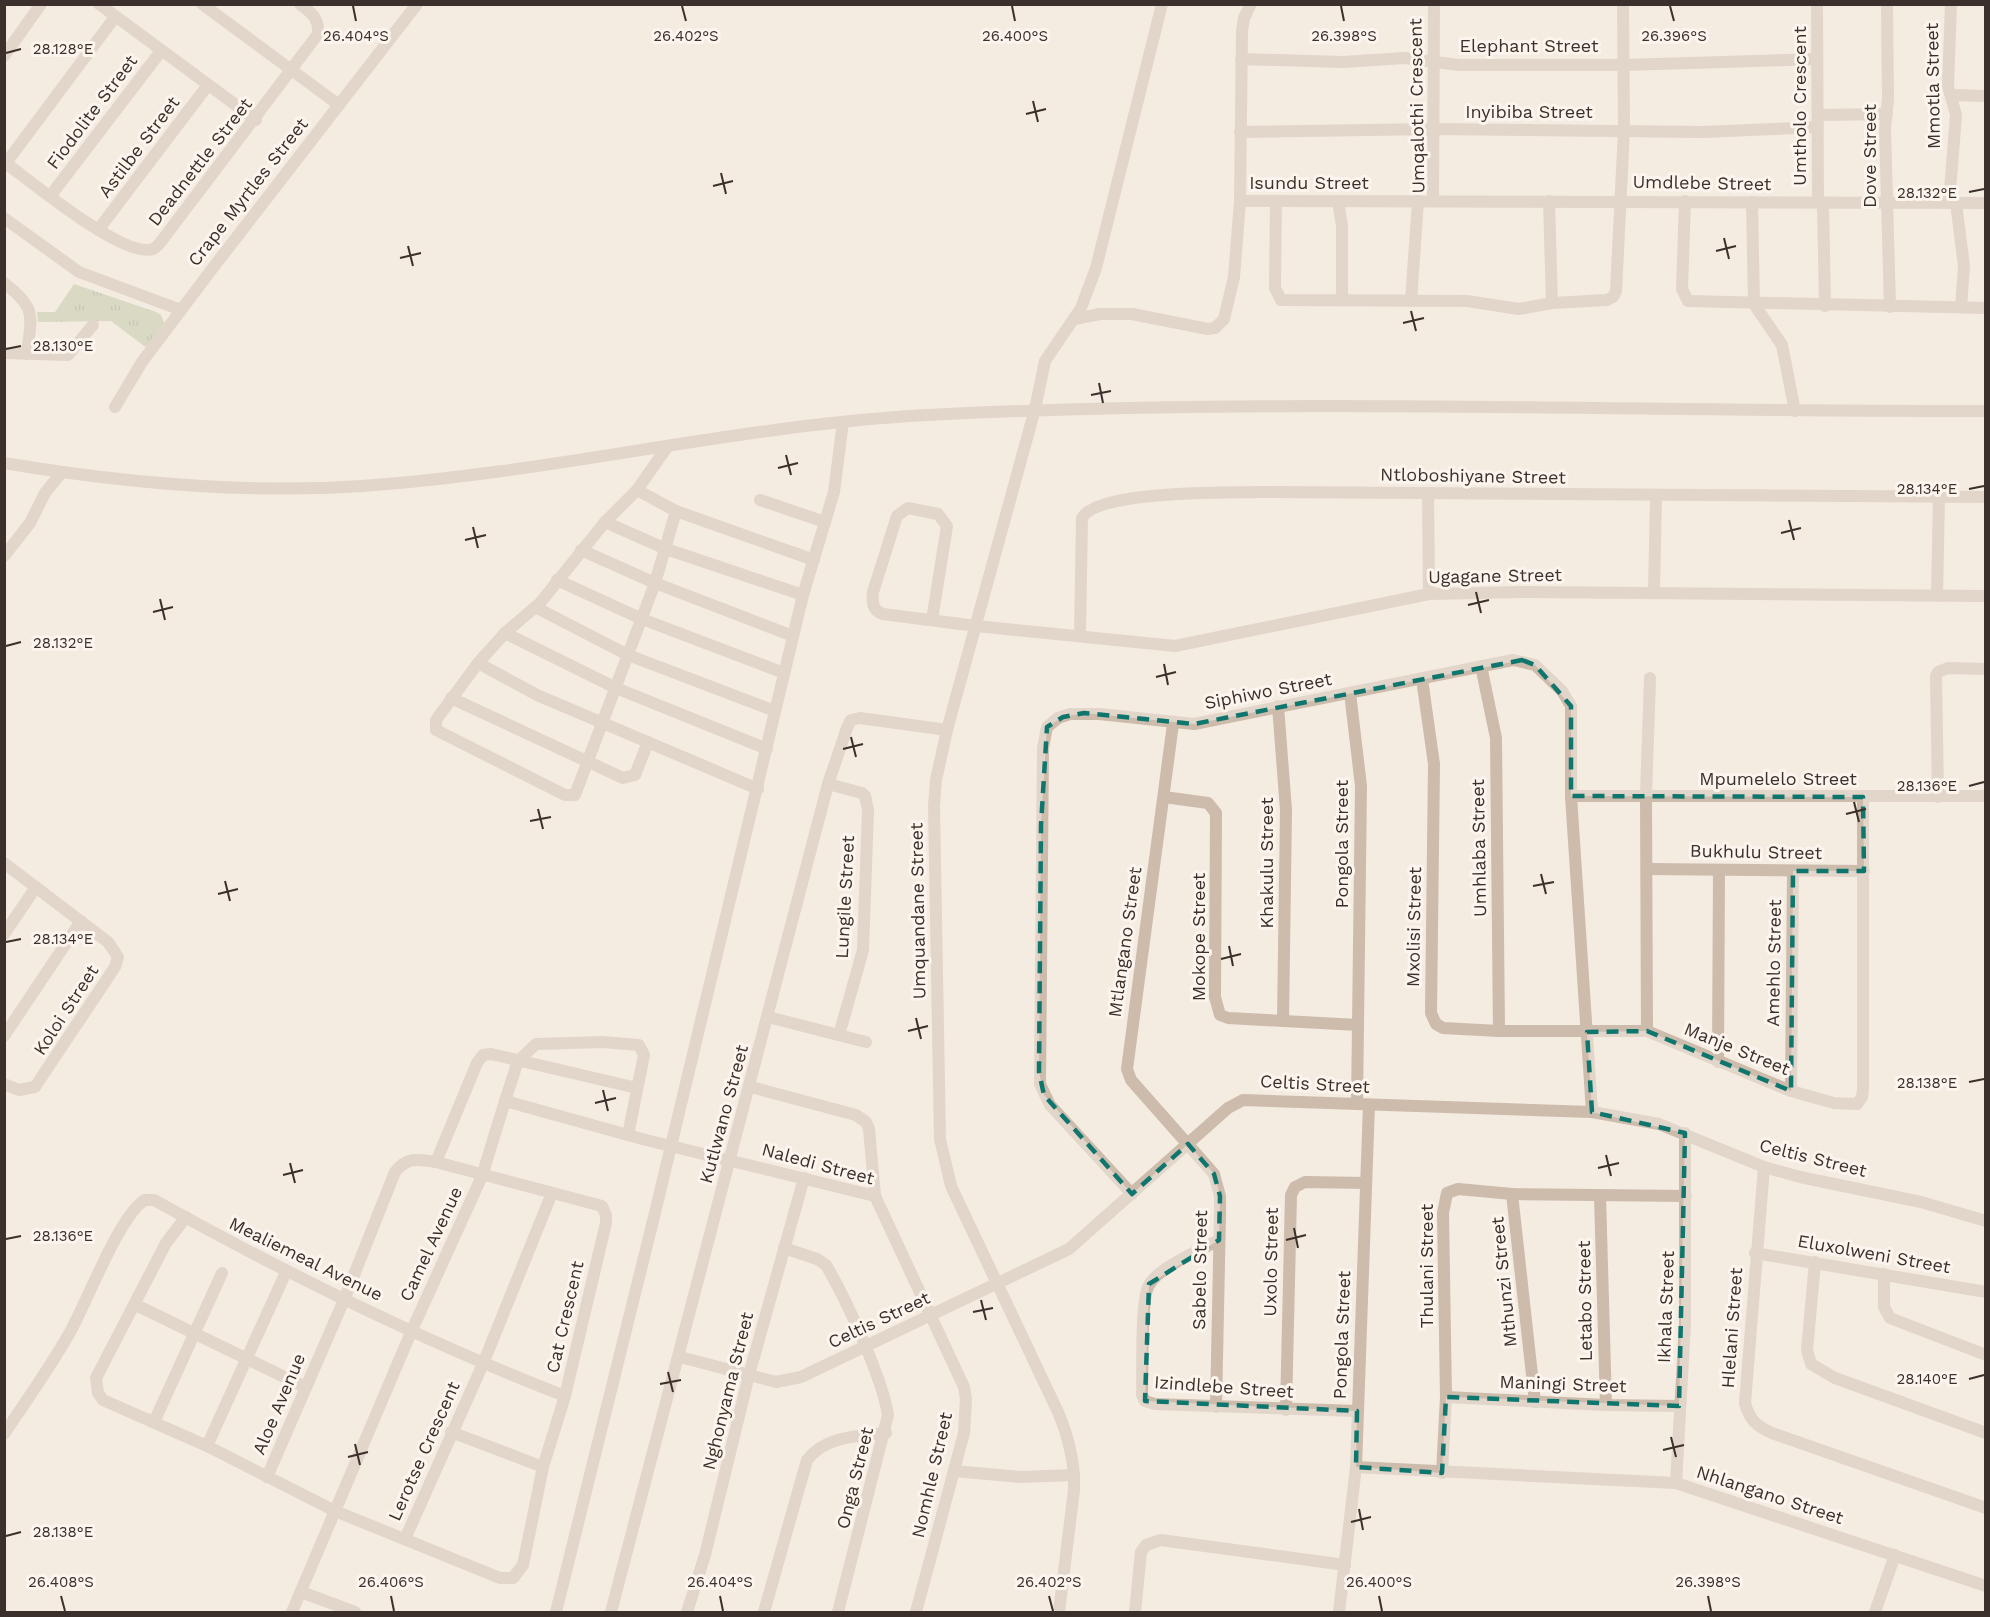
<svg xmlns="http://www.w3.org/2000/svg" width="1990" height="1617" font-family="'Work Sans',sans-serif">
  <style>
    .park { fill: url(#park-tufts) }
    .lines { fill: none; stroke-linecap: round; stroke-linejoin: round }
    .minor { stroke: #cdbbac; stroke-width: 12 }
    .marked { fill: none; stroke: #0f766e; stroke-width: 4.5; stroke-dasharray: 12 8; stroke-linejoin: round }
    .ticks { fill: none; stroke: #3b302b; stroke-width: 2 }
    .labels { text-anchor: middle; stroke-width: 6; stroke-linejoin: round; paint-order: stroke }
    .street-label { font-size: 18px; fill: #3b302b; stroke: #fbf5ee }
    .ticks-label { font-size: 15px; text-anchor: middle; fill: #3b302b; stroke: #fbf5ee; stroke-width: 6; stroke-linejoin: round; paint-order: stroke }
  </style>
  <defs>
    <pattern id="park-tufts" width="24" height="20" patternUnits="userSpaceOnUse" patternTransform="scale(1.5)"><rect width="24" height="20" fill="#b8c4a0"/><path d="M3 7l-1-3M5 7V3M7 7l1-3M15 17l-1-3M17 17v-4M19 17l1-3" fill="none" stroke="#97a083"/></pattern>
  </defs>
  <rect width="100%" height="100%" fill="#f4ebe1"/>
  <!-- park -->
  <polygon class="park" points="74,284 156,312 161,315 165,325 148,349 111,321 38,322 37,312 55,312"/>
  <g class="lines">
    <!-- minor -->
    <g class="minor">
      <polyline points="99,4 256,120"/>
      <polyline points="202,4 339,105"/>
      <polyline points="1817,4 1818,202"/>
      <polyline points="1887,4 1888,99 1885,129 1890,307"/>
      <polyline points="4,56 41,4"/>
      <polyline points="1241,59 1343,62 1405,58 1459,65 1623,65 1817,59"/>
      <polyline points="1951,95 1986,96"/>
      <polyline points="1818,115 1887,114"/>
      <polyline points="1240,132 1434,129 1703,132 1818,127"/>
      <path d="M4,162C30,180 123,259 153,249C156,248 158,245 160,243L318,34C319,18 312,13 300,4"/>
      <polyline points="6,163 115,17"/>
      <polyline points="51,195 161,51"/>
      <polyline points="1240,201 1986,203"/>
      <polyline points="1276,201 1275,288 1281,300 1467,301 1519,309 1552,303 1549,201"/>
      <polyline points="1338,201 1342,226 1342,300"/>
      <polyline points="1433,201 1434,4"/>
      <polyline points="1685,201 1682,289 1688,301 1986,308"/>
      <polyline points="1752,202 1754,304 1782,345 1795,411"/>
      <polyline points="1823,202 1825,306"/>
      <polyline points="1949,203 1956,115 1948,86 1951,4"/>
      <polyline points="1956,203 1964,266 1961,307"/>
      <polyline points="4,218 79,272 181,310"/>
      <polyline points="98,230 208,85"/>
      <path d="M4,283C38,309 31,316 27,354"/>
      <polyline points="1411,301 1418,201"/>
      <polyline points="1552,303 1607,300 1613,297 1616,291 1624,130 1623,4"/>
      <polyline points="1074,319 1100,314 1132,314 1208,329 1215,328 1224,319 1234,277 1240,201 1242,31 1244,18 1251,4"/>
      <polyline points="4,353 68,355 93,325"/>
      <polyline points="115,407 142,362 212,269 417,4"/>
      <polyline points="667,447 637,490 605,522 540,603 505,633 478,663 436,720 436,730 565,795 575,795 655,583 676,511"/>
      <path d="M4,463C123,483 242,494 362,486C552,473 738,425 927,415C1279,397 1633,412 1986,411"/>
      <polyline points="637,490 676,511 814,560"/>
      <polyline points="1428,493 1429,594"/>
      <polyline points="760,500 825,522"/>
      <polyline points="605,522 666,549 803,595"/>
      <polyline points="581,550 655,583 793,636"/>
      <polyline points="4,556 30,523 45,493 61,473"/>
      <polyline points="557,580 642,619 784,673"/>
      <polyline points="1654,593 1656,496"/>
      <polyline points="1937,596 1939,496"/>
      <polyline points="535,607 628,655 775,711"/>
      <path d="M932,620L947,526L938,514L908,508L897,516L873,592C872,602 872,610 883,614L976,626L1175,646L1429,594L1525,592L1986,596"/>
      <polyline points="505,633 616,688 767,749"/>
      <path d="M1080,634L1082,518C1098,490 1226,493 1259,492L1986,497"/>
      <polyline points="478,663 537,695 758,789"/>
      <polyline points="1481,666 1496,738 1499,1031"/>
      <polyline points="1422,679 1434,764 1431,1013 1436,1024 1443,1028 1499,1031 1647,1031 1791,1091 1834,1103 1857,1104 1862,1097 1863,1089 1863,797"/>
      <polyline points="1350,693 1361,786 1357,1104"/>
      <polyline points="451,698 623,778 635,775 648,742"/>
      <polyline points="1278,706 1286,810 1283,1021"/>
      <polyline points="1173,724 1127,1069 1131,1080 1214,1174 1220,1196 1220,1214 1216,1407"/>
      <polyline points="828,784 862,793 865,796 868,810 863,950 839,1035"/>
      <polyline points="1571,796 1986,796"/>
      <polyline points="1164,797 1208,803 1216,813 1215,997 1220,1015 1228,1018 1358,1025"/>
      <polyline points="1938,797 1936,676 1938,672 1948,668 1986,669"/>
      <polyline points="4,863 108,942 118,957 115,967 35,1087 19,1090 4,1084"/>
      <polyline points="1648,869 1864,871"/>
      <polyline points="4,934 36,887"/>
      <polyline points="768,1017 866,1042"/>
      <polyline points="1647,1031 1646,796 1650,678"/>
      <polyline points="4,1036 81,921"/>
      <polyline points="1718,1062 1719,870"/>
      <polyline points="751,1087 856,1115 866,1122 869,1129 875,1196"/>
      <polyline points="1791,1091 1793,871"/>
      <polyline points="505,1101 518,1061 536,1044 602,1042 639,1045 644,1055 628,1135"/>
      <polyline points="436,1162 477,1063 483,1055 491,1054 637,1088"/>
      <path d="M1764,1167L1745,1403C1749,1419 1756,1426 1772,1433L1986,1508"/>
      <polyline points="1132,1194 1050,1105 1040,1084 1043,748 1047,727 1058,718 1070,714 1099,714 1194,724 1513,660 1535,665 1562,691 1571,706 1571,796 1592,1112"/>
      <polyline points="1512,1194 1535,1402"/>
      <polyline points="1600,1196 1606,1405"/>
      <polyline points="186,1217 166,1243 96,1378 98,1393 103,1400 207,1446 335,1511 500,1578 513,1578 523,1565 543,1467 565,1396"/>
      <path d="M1219,1240C1201,1250 1159,1267 1149,1285C1140,1299 1143,1374 1142,1395L1145,1401L1155,1404L1357,1411"/>
      <path d="M784,1248L817,1259L826,1265C846,1299 882,1377 888,1415L838,1612"/>
      <polyline points="1755,1253 1986,1292"/>
      <polyline points="1815,1262 1807,1350 1811,1364 1835,1378 1986,1433"/>
      <polyline points="1884,1274 1884,1307 1890,1318 1986,1355"/>
      <polyline points="136,1305 305,1387"/>
      <polyline points="680,1357 776,1382 801,1377 1069,1249 1228,1108 1243,1100 1592,1112 1659,1124 1764,1167 1800,1177 1921,1202 1986,1221"/>
      <polyline points="1446,1397 1606,1405 1679,1406"/>
      <polyline points="1286,1410 1291,1195 1295,1187 1305,1182 1365,1183"/>
      <polyline points="154,1422 222,1273"/>
      <polyline points="451,1432 543,1467"/>
      <path d="M4,1434C26,1401 49,1369 69,1334C86,1305 119,1215 145,1200H154C287,1274 423,1341 565,1396L606,1223V1215L602,1206L436,1162C418,1159 406,1157 395,1172L344,1300L267,1477"/>
      <polyline points="207,1446 286,1272"/>
      <polyline points="1356,1467 1676,1483 1986,1586"/>
      <polyline points="954,1471 1020,1477 1074,1475"/>
      <polyline points="1442,1473 1446,1397 1443,1213 1447,1193 1458,1189 1512,1194 1686,1196"/>
      <polyline points="1676,1483 1685,1324 1685,1133"/>
      <polyline points="405,1539 483,1364 552,1193"/>
      <polyline points="301,1592 355,1612"/>
      <polyline points="292,1612 412,1330 482,1176 505,1101 646,1140 875,1196 964,1387 966,1399 964,1433 916,1612"/>
      <polyline points="556,1612 653,1221 803,595 834,492 843,422"/>
      <polyline points="611,1612 828,784 847,728 851,720 860,718 947,730"/>
      <polyline points="687,1612 705,1555 749,1375 804,1178"/>
      <path d="M764,1612L807,1460C825,1436 858,1436 886,1433"/>
      <path d="M1059,1612L1074,1490C1075,1462 1069,1438 1058,1412L951,1186L940,1139L934,806L936,780L947,730L1035,409L1045,361L1081,308L1096,268L1162,4"/>
      <polyline points="1135,1612 1141,1552 1146,1545 1161,1540 1345,1565"/>
      <polyline points="1339,1612 1356,1467 1369,1105"/>
      <polyline points="1875,1612 1895,1555"/>
    </g>
  </g>
  <!-- marked area -->
  <path d="M0 0H1990V1617H0ZM1522,660L1535,665L1571,706V796L1863,797L1864,871H1793L1791,1091L1647,1031L1587,1032L1592,1112L1685,1133L1679,1406L1446,1397L1442,1473L1356,1467L1357,1411L1145,1401L1149,1284L1219,1240L1220,1196L1214,1174L1188,1144L1132,1194L1044,1095L1039,1072L1041,825L1047,727L1063,717L1084,713L1194,724Z" fill="#f4ebe1" fill-opacity=".55" fill-rule="evenodd"/>
  <path class="marked" d="M1522,660L1535,665L1571,706V796L1863,797L1864,871H1793L1791,1091L1647,1031L1587,1032L1592,1112L1685,1133L1679,1406L1446,1397L1442,1473L1356,1467L1357,1411L1145,1401L1149,1284L1219,1240L1220,1196L1214,1174L1188,1144L1132,1194L1044,1095L1039,1072L1041,825L1047,727L1063,717L1084,713L1194,724Z"/>
  <!-- ticks -->
  <path class="ticks" d="M353,6L356,21M682,6L686,21M1012,6L1015,21M1341,6L1344,21M1670,6L1674,21M6,53L21,49M1033,101L1038,122M1026,114L1046,109M721,173L726,194M713,186L733,181M1969,192L1984,189M1724,238L1729,259M408,246L413,266M1716,251L1736,246M400,258L421,253M1411,311L1416,331M1403,323L1424,318M6,349L21,346M1099,383L1103,403M1091,395L1111,391M786,455L791,475M778,468L798,463M1969,489L1984,486M1789,520L1794,540M473,527L478,548M1781,533L1801,528M465,540L486,535M1476,592L1481,613M160,599L165,620M1468,605L1489,600M153,612L173,607M6,646L21,642M1164,664L1168,685M1156,677L1176,672M851,737L856,757M843,749L863,744M1969,786L1984,782M1854,802L1859,822M538,809L543,829M1846,814L1866,809M530,821L551,817M1541,874L1546,894M225,881L230,901M1533,886L1554,882M218,894L238,889M6,942L21,939M1229,946L1233,966M1221,959L1241,954M916,1018L921,1039M908,1031L928,1026M1969,1082L1984,1079M603,1090L608,1111M595,1103L616,1098M1606,1155L1611,1176M290,1163L295,1183M1598,1168L1619,1163M283,1175L303,1170M1294,1228L1298,1248M6,1239L21,1236M1286,1240L1306,1235M981,1300L986,1320M973,1312L993,1308M668,1372L673,1392M1969,1379L1984,1375M660,1384L681,1380M1671,1437L1676,1457M355,1444L360,1465M1663,1450L1684,1445M348,1457L368,1452M1359,1509L1363,1530M1351,1522L1371,1517M6,1536L21,1532M61,1596L65,1611M391,1596L394,1611M720,1596L723,1611M1049,1596L1053,1611M1379,1596L1382,1611M1708,1596L1711,1611"/>
  <g class="labels">
    <!-- street labels -->
    <g class="street-label">
      <text x="1529" y="52">Elephant Street</text>
      <text transform="translate(1933 86) rotate(-91)" y="6">Mmotla Street</text>
      <text transform="translate(1417 106) rotate(-91)" y="6">Umqalothi Crescent</text>
      <text transform="translate(1800 106) rotate(-90)" y="6">Umtholo Crescent</text>
      <text transform="translate(92 112) rotate(-53)" y="6">Fiodolite Street</text>
      <text x="1529" y="118">Inyibiba Street</text>
      <text transform="translate(139 147) rotate(-53)" y="6">Astilbe Street</text>
      <text transform="translate(1870 156) rotate(-90)" y="6">Dove Street</text>
      <text transform="translate(200 162) rotate(-52)" y="6">Deadnettle Street</text>
      <text x="1309" y="189">Isundu Street</text>
      <text transform="translate(1702 183) rotate(1)" y="6">Umdlebe Street</text>
      <text transform="translate(248 192) rotate(-52)" y="6">Crape Myrtles Street</text>
      <text transform="translate(1473 476) rotate(1)" y="6">Ntloboshiyane Street</text>
      <text transform="translate(1495 576) rotate(-1)" y="6">Ugagane Street</text>
      <text transform="translate(1268 691) rotate(-11)" y="6">Siphiwo Street</text>
      <text x="1778" y="785">Mpumelelo Street</text>
      <text transform="translate(1342 844) rotate(-90)" y="6">Pongola Street</text>
      <text transform="translate(1479 848) rotate(-91)" y="6">Umhlaba Street</text>
      <text transform="translate(1756 852) rotate(1)" y="6">Bukhulu Street</text>
      <text transform="translate(1267 863) rotate(-90)" y="6">Khakulu Street</text>
      <text transform="translate(845 897) rotate(-87)" y="6">Lungile Street</text>
      <text transform="translate(918 911) rotate(-91)" y="6">Umquandane Street</text>
      <text transform="translate(1414 927) rotate(-89)" y="6">Mxolisi Street</text>
      <text transform="translate(1199 937) rotate(-90)" y="6">Mokope Street</text>
      <text transform="translate(1125 942) rotate(-82)" y="6">Mtlangano Street</text>
      <text transform="translate(1774 963) rotate(-89)" y="6">Amehlo Street</text>
      <text transform="translate(66 1010) rotate(-57)" y="6">Koloi Street</text>
      <text transform="translate(1737 1049) rotate(22)" y="6">Manje Street</text>
      <text transform="translate(1315 1084) rotate(3)" y="6">Celtis Street</text>
      <text transform="translate(724 1114) rotate(-75)" y="6">Kutlwano Street</text>
      <text transform="translate(1813 1158) rotate(14)" y="6">Celtis Street</text>
      <text transform="translate(818 1164) rotate(15)" y="6">Naledi Street</text>
      <text transform="translate(431 1244) rotate(-65)" y="6">Camel Avenue</text>
      <text transform="translate(1874 1254) rotate(10)" y="6">Eluxolweni Street</text>
      <text transform="translate(306 1259) rotate(26)" y="6">Mealiemeal Avenue</text>
      <text transform="translate(1271 1262) rotate(-89)" y="6">Uxolo Street</text>
      <text transform="translate(1427 1266) rotate(-90)" y="6">Thulani Street</text>
      <text transform="translate(1200 1270) rotate(-89)" y="6">Sabelo Street</text>
      <text transform="translate(1504 1282) rotate(-96)" y="6">Mthunzi Street</text>
      <text transform="translate(1585 1301) rotate(-91)" y="6">Letabo Street</text>
      <text transform="translate(1666 1307) rotate(-88)" y="6">Ikhala Street</text>
      <text transform="translate(565 1317) rotate(-77)" y="6">Cat Crescent</text>
      <text transform="translate(879 1320) rotate(-25)" y="6">Celtis Street</text>
      <text transform="translate(1732 1328) rotate(-86)" y="6">Hlelani Street</text>
      <text transform="translate(1342 1335) rotate(-88)" y="6">Pongola Street</text>
      <text transform="translate(1563 1384) rotate(2)" y="6">Maningi Street</text>
      <text transform="translate(1224 1387) rotate(4)" y="6">Izindlebe Street</text>
      <text transform="translate(728 1391) rotate(-76)" y="6">Nghonyama Street</text>
      <text transform="translate(279 1404) rotate(-67)" y="6">Aloe Avenue</text>
      <text transform="translate(424 1451) rotate(-66)" y="6">Lerotse Crescent</text>
      <text transform="translate(932 1475) rotate(-77)" y="6">Nomhle Street</text>
      <text transform="translate(855 1478) rotate(-76)" y="6">Onga Street</text>
      <text transform="translate(1770 1495) rotate(18)" y="6">Nhlangano Street</text>
    </g>
  </g>
  <g class="ticks-label">
    <text x="356" y="41">26.404°S</text>
    <text x="686" y="41">26.402°S</text>
    <text x="1015" y="41">26.400°S</text>
    <text x="1344" y="41">26.398°S</text>
    <text x="1674" y="41">26.396°S</text>
    <text x="63" y="54">28.128°E</text>
    <text x="1927" y="198">28.132°E</text>
    <text x="63" y="351">28.130°E</text>
    <text x="1927" y="494">28.134°E</text>
    <text x="63" y="648">28.132°E</text>
    <text x="1927" y="791">28.136°E</text>
    <text x="63" y="944">28.134°E</text>
    <text x="1927" y="1088">28.138°E</text>
    <text x="63" y="1241">28.136°E</text>
    <text x="1927" y="1384">28.140°E</text>
    <text x="63" y="1537">28.138°E</text>
    <text x="61" y="1587">26.408°S</text>
    <text x="391" y="1587">26.406°S</text>
    <text x="720" y="1587">26.404°S</text>
    <text x="1049" y="1587">26.402°S</text>
    <text x="1379" y="1587">26.400°S</text>
    <text x="1708" y="1587">26.398°S</text>
  </g>
  <!-- border -->
  <rect width="1990" height="1617" fill="none" stroke="#3b302b" stroke-width="12"/>
</svg>
